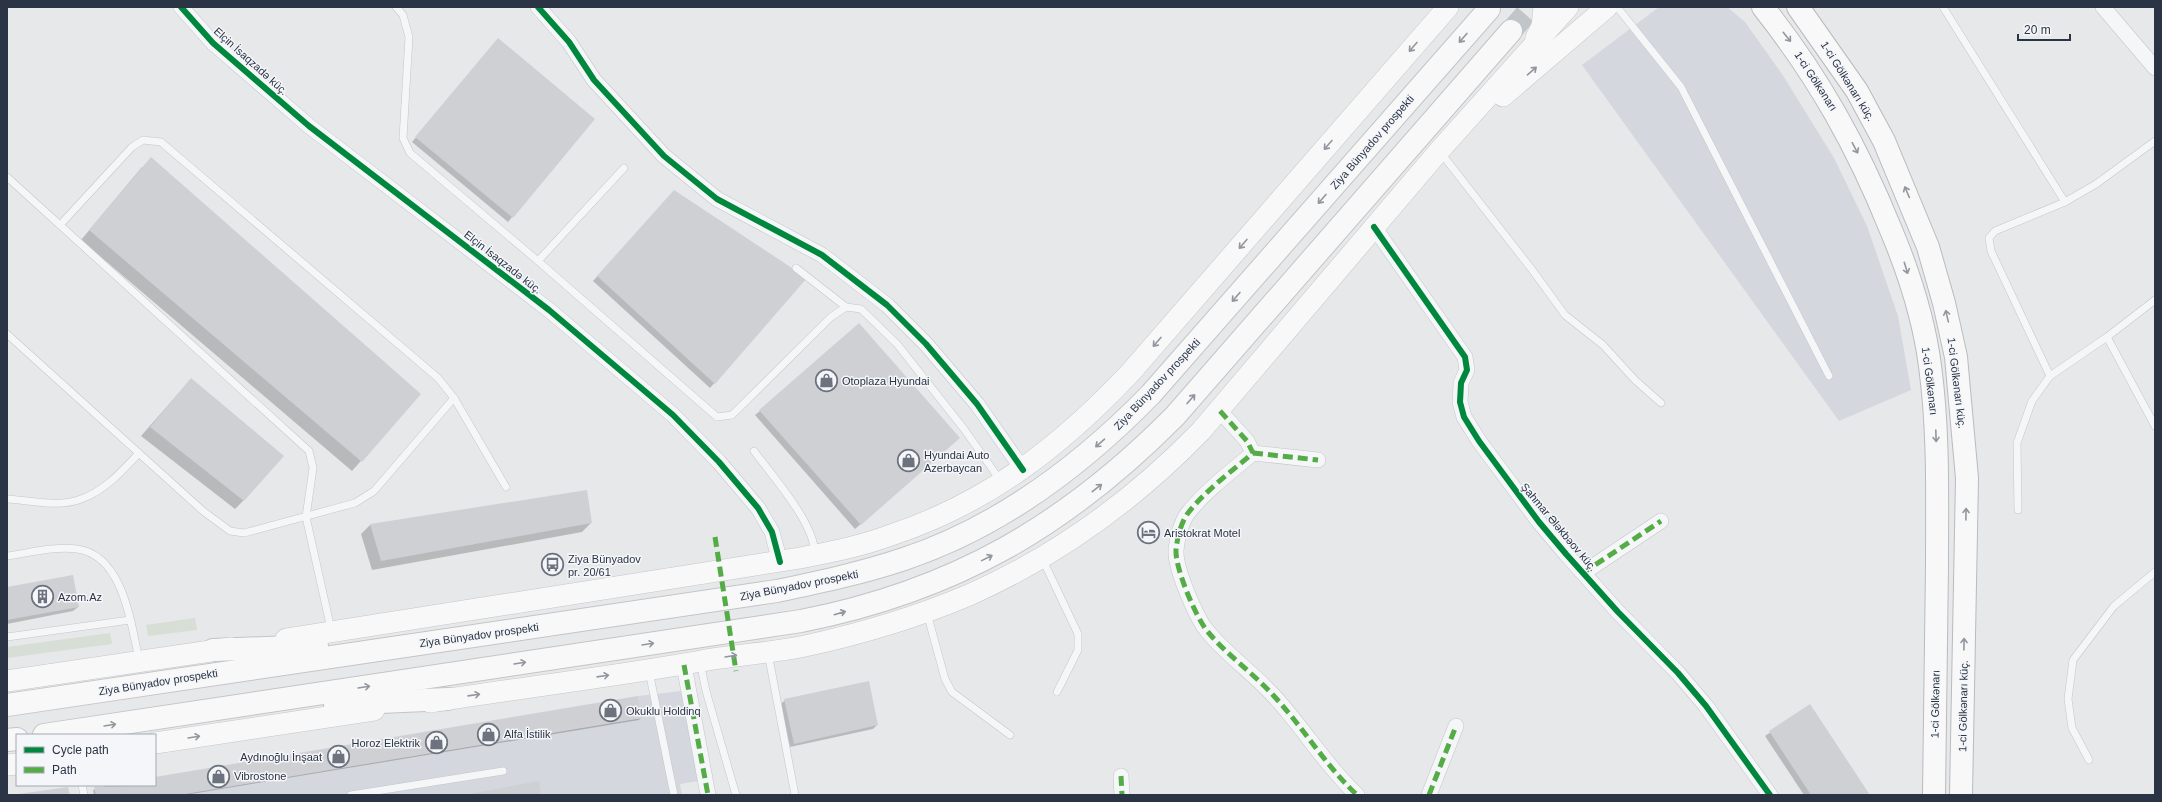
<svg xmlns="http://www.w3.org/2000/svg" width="2162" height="802" font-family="Arial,sans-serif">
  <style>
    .built { fill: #d4d7dd }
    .green { fill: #d6ded6 }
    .shadow { fill: #0003 }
    .building { fill: #ced0d3 }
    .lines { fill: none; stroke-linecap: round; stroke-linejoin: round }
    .primary-tunnel { stroke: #c1c4c9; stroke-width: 22; stroke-dasharray: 22 11; stroke-linecap: butt }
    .lane-casing { stroke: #c4c6c8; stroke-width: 8 }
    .street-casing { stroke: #c4c6c8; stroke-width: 16 }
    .secondary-casing { stroke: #c4c6c8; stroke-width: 22 }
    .primary-casing { stroke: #c2c5c8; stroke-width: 24 }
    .highway-casing { stroke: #b8bbbf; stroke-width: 24 }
    .lane { stroke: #f5f6f7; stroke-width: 7 }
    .street { stroke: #f5f6f7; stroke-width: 15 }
    .secondary { stroke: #f8f8f8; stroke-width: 21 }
    .primary { stroke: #f8f8f8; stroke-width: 22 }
    .highway { stroke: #f8f8f8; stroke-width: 22 }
    .quiet { stroke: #54ac47; stroke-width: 5; stroke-dasharray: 10 5; stroke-linecap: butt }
    .cycleway-casing { stroke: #f4f6f9; stroke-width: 8 }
    .cycleway { stroke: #00873e; stroke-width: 6 }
    .oneway { stroke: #92969e }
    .labels { text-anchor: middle; stroke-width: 3; stroke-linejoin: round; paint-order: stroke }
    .street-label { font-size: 11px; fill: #2b3445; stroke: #f4f6f9 }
    .poi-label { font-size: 11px; fill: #2b3445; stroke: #f4f6f9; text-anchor: start }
  </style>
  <rect width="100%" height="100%" fill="#e6e8ea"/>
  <!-- built -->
  <g class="built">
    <polygon points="1659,7 1727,7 1745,22 1782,74 1834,158 1867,226 1898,316 1911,390 1839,421 1582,65"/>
    <polygon points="682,691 698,781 680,784 682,795 179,795 642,718 638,696"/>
  </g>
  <!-- green -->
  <g class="green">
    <polygon points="195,618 197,630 148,636 146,625"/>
    <polygon points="110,633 112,644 7,658 7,647"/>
  </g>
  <!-- shadow -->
  <g class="shadow">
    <polygon points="494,44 594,119 508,222 412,142"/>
    <polygon points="142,167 420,394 352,471 81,240"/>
    <polygon points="670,196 806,278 710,388 593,281"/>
    <polygon points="191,379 244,500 235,509 141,436"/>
    <polygon points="760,411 954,442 855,529 755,415"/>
    <polygon points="586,491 591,523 582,532 372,570 361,534 370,525"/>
    <polygon points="7,588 78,607 73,611 7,624"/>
    <polygon points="785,700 877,725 873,729 790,747 780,705"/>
    <polygon points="1810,705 1869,795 1804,795 1765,736"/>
    <polygon points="641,718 639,720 185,795 94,795 93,790 110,785 155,785 155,778"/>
  </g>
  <!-- building -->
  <g class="building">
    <polygon points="498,38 595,119 513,218 415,137"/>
    <polygon points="151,157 421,394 362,462 89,230"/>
    <polygon points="674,190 807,278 715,384 597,276"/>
    <polygon points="859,323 960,438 861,525 759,410"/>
    <polygon points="191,378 284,456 244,501 150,427"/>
    <polygon points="587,490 592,523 381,561 370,524"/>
    <polygon points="73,575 79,607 7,620 7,587"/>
    <polygon points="869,681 878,725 794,744 784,699"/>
    <polygon points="638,696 642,718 179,795 96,795 94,787 155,785 155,777"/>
    <polygon points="1810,704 1870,795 1811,795 1769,731"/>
    <polygon points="539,781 541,795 469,795 469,794"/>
    <polygon points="68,787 70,795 19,795 19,794"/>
  </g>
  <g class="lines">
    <!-- primary-tunnel -->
    <polyline class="primary-tunnel" points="1511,31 1532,7"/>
    <defs>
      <g id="lane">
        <polyline points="396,7 403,15 409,37 403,138 410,153 538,261 717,417 732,415 831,317 846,307 861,309 897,344 964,429 1000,480"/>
        <polyline points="1617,7 1681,87 1829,376"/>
        <polyline points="1943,7 2065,202"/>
        <polyline points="1441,153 1533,271 1565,315 1603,345 1635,380 1661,403"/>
        <polyline points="7,177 309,451 313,468 306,517 331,629"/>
        <polyline points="60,225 132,147 143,140 161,142 438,378 454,398 506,487"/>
        <polyline points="538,261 624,168"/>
        <polyline points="796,268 846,307"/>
        <polyline points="7,334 203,511 230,531 244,533 355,503 374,491 454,398"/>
        <polyline points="2107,337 2155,426"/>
        <polyline points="2050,376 1991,251 1989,238 1995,231 2065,202 2096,184 2155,141"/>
        <path d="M754,451C773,477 813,521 815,553"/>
        <path d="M7,499C30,500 59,508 81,499C105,491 123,470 139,453"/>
        <polyline points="2018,510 2017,443 2032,401 2050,376 2107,337 2155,300"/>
        <path d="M7,556C29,553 55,546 77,549C123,555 131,623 139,660"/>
        <polyline points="1042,558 1078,634 1078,650 1057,692"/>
        <polyline points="927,613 945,679 952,692 1010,735"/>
        <polyline points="7,637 130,620"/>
        <polyline points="768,653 795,795"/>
        <polyline points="700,662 706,691 736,795"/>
        <polyline points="649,671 674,795"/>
        <polyline points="2089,760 2072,728 2068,699 2073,660 2114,606 2155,572"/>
        <polyline points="82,785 84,795"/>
        <polyline points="351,795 503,771"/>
      </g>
      <g id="street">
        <polyline points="181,7 213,43 309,126 549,310 673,415 719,462 758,508 772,532 780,562"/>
        <polyline points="538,7 569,42 594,80 664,156 717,199 822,255 887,305 926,344 977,404 1023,470"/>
        <polyline points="2103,7 2155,68"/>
        <polyline points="1374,227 1465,357 1467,370 1461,383 1460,402 1464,417 1479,441 1539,522 1566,554 1618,612 1678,673 1706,706 1770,795"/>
        <path d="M1220,411L1247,441L1253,453C1232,471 1205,491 1188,513C1181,522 1177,539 1176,550C1175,568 1196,618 1208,632C1227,655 1253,673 1273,695C1303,727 1325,765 1357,795"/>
        <polyline points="1253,453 1318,460"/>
        <polyline points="1583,573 1661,521"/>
        <polyline points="684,665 708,795"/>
        <polyline points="1121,776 1122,795"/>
        <polyline points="1429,795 1456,726"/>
      </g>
      <g id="secondary">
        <polyline points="1536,38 1542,26 1544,7"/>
        <polyline points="1503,96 1607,7"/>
        <path d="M286,639L800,558C831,552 862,546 891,535C988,503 1061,446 1130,373L1448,7"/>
        <polyline points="7,681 231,648"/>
        <path d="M430,702C520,688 611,677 701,661C735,655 771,653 805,646C860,634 917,617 969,595C1057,556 1134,500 1201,431L1439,151L1568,7"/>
        <polyline points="155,743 374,710"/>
        <polyline points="7,765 17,764"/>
      </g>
      <g id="primary">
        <polyline points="213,650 317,646"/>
        <polyline points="335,704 448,699"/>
        <path d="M7,705L777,591C820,582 862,573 904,559C1000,527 1081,466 1151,394L1489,9"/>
        <path d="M44,735L801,621C954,591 1066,526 1175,416L1511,31"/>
        <polyline points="7,740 17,739"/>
      </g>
      <g id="highway">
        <path d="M1763,7C1819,78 1857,146 1891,230C1909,273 1924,319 1930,366C1939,432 1937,499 1937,566C1936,642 1935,719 1934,795"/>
        <polyline points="1798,7 1857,91 1884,141 1928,247 1944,303 1956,357 1967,478 1961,795"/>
      </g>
    </defs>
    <!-- lane casing -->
    <use href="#lane" class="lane-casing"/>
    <!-- street casing -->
    <use href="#street" class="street-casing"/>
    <!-- secondary casing -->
    <use href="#secondary" class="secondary-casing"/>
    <!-- primary casing -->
    <use href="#primary" class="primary-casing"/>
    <!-- highway casing -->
    <use href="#highway" class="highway-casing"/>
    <!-- lane -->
    <use href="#lane" class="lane"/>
    <!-- street -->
    <use href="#street" class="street"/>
    <!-- secondary -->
    <use href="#secondary" class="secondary"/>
    <!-- primary -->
    <use href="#primary" class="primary"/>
    <!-- highway -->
    <use href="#highway" class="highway"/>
    <!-- quiet -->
    <g class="quiet">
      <path d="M1220,411L1247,441L1253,453C1232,471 1205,491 1188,513C1181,522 1177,539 1176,550C1175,568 1196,618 1208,632C1227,655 1253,673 1273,695C1303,727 1325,765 1357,795"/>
      <polyline points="1253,453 1318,460"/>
      <polyline points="715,537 736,671"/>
      <polyline points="1583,573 1661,521"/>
      <polyline points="684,665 708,795"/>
      <polyline points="1121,776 1122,795"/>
      <polyline points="1429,795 1456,726"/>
    </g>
    <defs>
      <g id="cycleway">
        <polyline points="181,7 213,43 309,126 549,310 673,415 719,462 758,508 772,532 780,562"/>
        <polyline points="538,7 569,42 594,80 664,156 717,199 822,255 887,305 926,344 977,404 1023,470"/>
        <polyline points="1374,227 1465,357 1467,370 1461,383 1460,402 1464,417 1479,441 1539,522 1566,554 1618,612 1678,673 1706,706 1770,795"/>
      </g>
    </defs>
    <!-- cycleway casing -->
    <use href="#cycleway" class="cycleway-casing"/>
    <!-- cycleway -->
    <use href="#cycleway" class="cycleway"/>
  </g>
  <!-- one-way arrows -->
  <defs><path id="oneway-shaft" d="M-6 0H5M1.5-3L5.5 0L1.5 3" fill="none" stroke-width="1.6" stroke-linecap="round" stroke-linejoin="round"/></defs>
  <g class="oneway">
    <use href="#oneway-shaft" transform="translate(1787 37) rotate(51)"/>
    <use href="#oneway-shaft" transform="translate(1463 38) rotate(131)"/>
    <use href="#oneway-shaft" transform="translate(1413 47) rotate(131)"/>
    <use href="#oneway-shaft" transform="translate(1532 71) rotate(-41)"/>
    <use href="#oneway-shaft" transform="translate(1328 145) rotate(131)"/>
    <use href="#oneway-shaft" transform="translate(1855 148) rotate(62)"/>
    <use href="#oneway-shaft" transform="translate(1907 192) rotate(-113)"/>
    <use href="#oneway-shaft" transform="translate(1322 199) rotate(131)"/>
    <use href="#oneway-shaft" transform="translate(1243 244) rotate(131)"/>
    <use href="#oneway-shaft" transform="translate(1906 268) rotate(73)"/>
    <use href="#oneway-shaft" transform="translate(1236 297) rotate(131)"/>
    <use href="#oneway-shaft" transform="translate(1947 316) rotate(-103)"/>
    <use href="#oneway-shaft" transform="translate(1157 342) rotate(131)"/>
    <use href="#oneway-shaft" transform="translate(1191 399) rotate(-49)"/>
    <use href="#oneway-shaft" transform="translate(1936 436) rotate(88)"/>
    <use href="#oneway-shaft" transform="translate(1100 443) rotate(139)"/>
    <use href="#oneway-shaft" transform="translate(1097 488) rotate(-38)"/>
    <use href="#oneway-shaft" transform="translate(1966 514) rotate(-89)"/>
    <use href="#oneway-shaft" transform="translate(987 558) rotate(-26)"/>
    <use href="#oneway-shaft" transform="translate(840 613) rotate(-16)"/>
    <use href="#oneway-shaft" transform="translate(648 644) rotate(-9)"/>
    <use href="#oneway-shaft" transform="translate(1964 644) rotate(-89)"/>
    <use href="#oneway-shaft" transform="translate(731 656) rotate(-9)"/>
    <use href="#oneway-shaft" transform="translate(520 663) rotate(-9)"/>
    <use href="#oneway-shaft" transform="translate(603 676) rotate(-8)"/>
    <use href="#oneway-shaft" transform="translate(364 687) rotate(-9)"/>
    <use href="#oneway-shaft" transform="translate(474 695) rotate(-8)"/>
    <use href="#oneway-shaft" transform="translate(110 725) rotate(-9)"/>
    <use href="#oneway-shaft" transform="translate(194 737) rotate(-9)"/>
  </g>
  <!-- icons -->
  <defs>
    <symbol id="shop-ring" viewBox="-11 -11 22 22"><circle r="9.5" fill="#f4f6f9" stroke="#6c737f" stroke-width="1.5"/><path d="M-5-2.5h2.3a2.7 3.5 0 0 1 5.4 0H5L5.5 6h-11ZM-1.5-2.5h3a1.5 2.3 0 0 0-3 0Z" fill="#6c737f"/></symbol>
    <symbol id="hotel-ring" viewBox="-11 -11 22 22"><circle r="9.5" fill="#f4f6f9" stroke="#6c737f" stroke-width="1.5"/><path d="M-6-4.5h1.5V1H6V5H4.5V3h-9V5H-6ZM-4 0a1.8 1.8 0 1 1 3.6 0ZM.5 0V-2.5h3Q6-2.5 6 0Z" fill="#6c737f"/></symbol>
    <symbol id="bus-ring" viewBox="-11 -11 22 22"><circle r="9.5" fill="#f4f6f9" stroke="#6c737f" stroke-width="1.5"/><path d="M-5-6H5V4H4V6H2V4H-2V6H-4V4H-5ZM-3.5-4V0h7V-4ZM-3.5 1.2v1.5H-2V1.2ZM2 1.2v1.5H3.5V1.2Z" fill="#6c737f"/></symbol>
    <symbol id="building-ring" viewBox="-11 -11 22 22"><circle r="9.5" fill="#f4f6f9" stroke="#6c737f" stroke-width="1.5"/><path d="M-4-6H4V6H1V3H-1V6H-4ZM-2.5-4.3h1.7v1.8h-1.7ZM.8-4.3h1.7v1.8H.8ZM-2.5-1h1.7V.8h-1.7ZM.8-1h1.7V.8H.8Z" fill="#6c737f"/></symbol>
  </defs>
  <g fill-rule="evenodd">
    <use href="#shop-ring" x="814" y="368" width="25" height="25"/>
    <use href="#shop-ring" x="896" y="448" width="25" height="25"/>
    <use href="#hotel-ring" x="1136" y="520" width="25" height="25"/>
    <use href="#bus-ring" x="540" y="552" width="25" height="25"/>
    <use href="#building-ring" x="30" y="584" width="25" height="25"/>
    <use href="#shop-ring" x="598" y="698" width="25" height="25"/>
    <use href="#shop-ring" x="476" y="722" width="25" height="25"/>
    <use href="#shop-ring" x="424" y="730" width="25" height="25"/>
    <use href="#shop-ring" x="326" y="744" width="25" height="25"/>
    <use href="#shop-ring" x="206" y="764" width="25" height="25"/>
  </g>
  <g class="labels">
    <!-- street labels -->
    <g class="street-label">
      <text transform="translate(251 61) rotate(42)" y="4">Elçin İsaqzadə küç.</text>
      <text transform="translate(1816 81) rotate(57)" y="4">1-ci Gölkənarı</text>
      <text transform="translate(1848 81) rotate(58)" y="4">1-ci Gölkənarı küç.</text>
      <text transform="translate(1372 142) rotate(-49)" y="4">Ziya Bünyadov prospekti</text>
      <text transform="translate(503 262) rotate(38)" y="4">Elçin İsaqzadə küç.</text>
      <text transform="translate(1930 381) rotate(83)" y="4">1-ci Gölkənarı</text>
      <text transform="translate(1957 383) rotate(83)" y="4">1-ci Gölkənarı küç.</text>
      <text transform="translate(1157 384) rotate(-47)" y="4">Ziya Bünyadov prospekti</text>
      <text transform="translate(1559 527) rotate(50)" y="4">Şahmar Ələkbəov küç.</text>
      <text transform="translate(799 585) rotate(-11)" y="4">Ziya Bünyadov prospekti</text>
      <text transform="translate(479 635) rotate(-8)" y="4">Ziya Bünyadov prospekti</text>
      <text transform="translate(158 682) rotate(-9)" y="4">Ziya Bünyadov prospekti</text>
      <text transform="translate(1935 704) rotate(-89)" y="4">1-ci Gölkənarı</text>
      <text transform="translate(1963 706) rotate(-89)" y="4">1-ci Gölkənarı küç.</text>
    </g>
    <!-- poi labels -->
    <g class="poi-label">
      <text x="842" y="385">Otoplaza Hyundai</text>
      <text x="924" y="459">Hyundai Auto<tspan x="924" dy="13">Azerbaycan</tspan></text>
      <text x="1164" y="537">Aristokrat Motel</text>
      <text x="568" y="563">Ziya Bünyadov<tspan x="568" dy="13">pr. 20/61</tspan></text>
      <text x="58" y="601">Azom.Az</text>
      <text x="626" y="715">Okuklu Holdinq</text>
      <text x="504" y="738">Alfa İstilik</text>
      <text x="420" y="747" text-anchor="end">Horoz Elektrik</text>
      <text x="322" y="761" text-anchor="end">Aydınoğlu İnşaat</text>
      <text x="234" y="780">Vibrostone</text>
    </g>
  </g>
  <!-- border -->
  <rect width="2162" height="802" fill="none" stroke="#2b3445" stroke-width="16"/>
  <!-- legend -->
  <rect x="16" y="734" width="140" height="52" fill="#f4f6f9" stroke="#a4a8b1"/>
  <rect x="24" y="747" width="20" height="6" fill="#00873e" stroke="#a4a8b1"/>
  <text x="52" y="754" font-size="12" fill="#2b3445">Cycle path</text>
  <rect x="24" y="767" width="20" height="6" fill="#54ac47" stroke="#a4a8b1"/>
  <text x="52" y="774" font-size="12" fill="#2b3445">Path</text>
  <!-- scale -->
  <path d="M2018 34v6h52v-6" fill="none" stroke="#2b3445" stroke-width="2"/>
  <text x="2024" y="34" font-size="12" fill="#2b3445" stroke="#f4f6f9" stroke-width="3" paint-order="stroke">20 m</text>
</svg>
